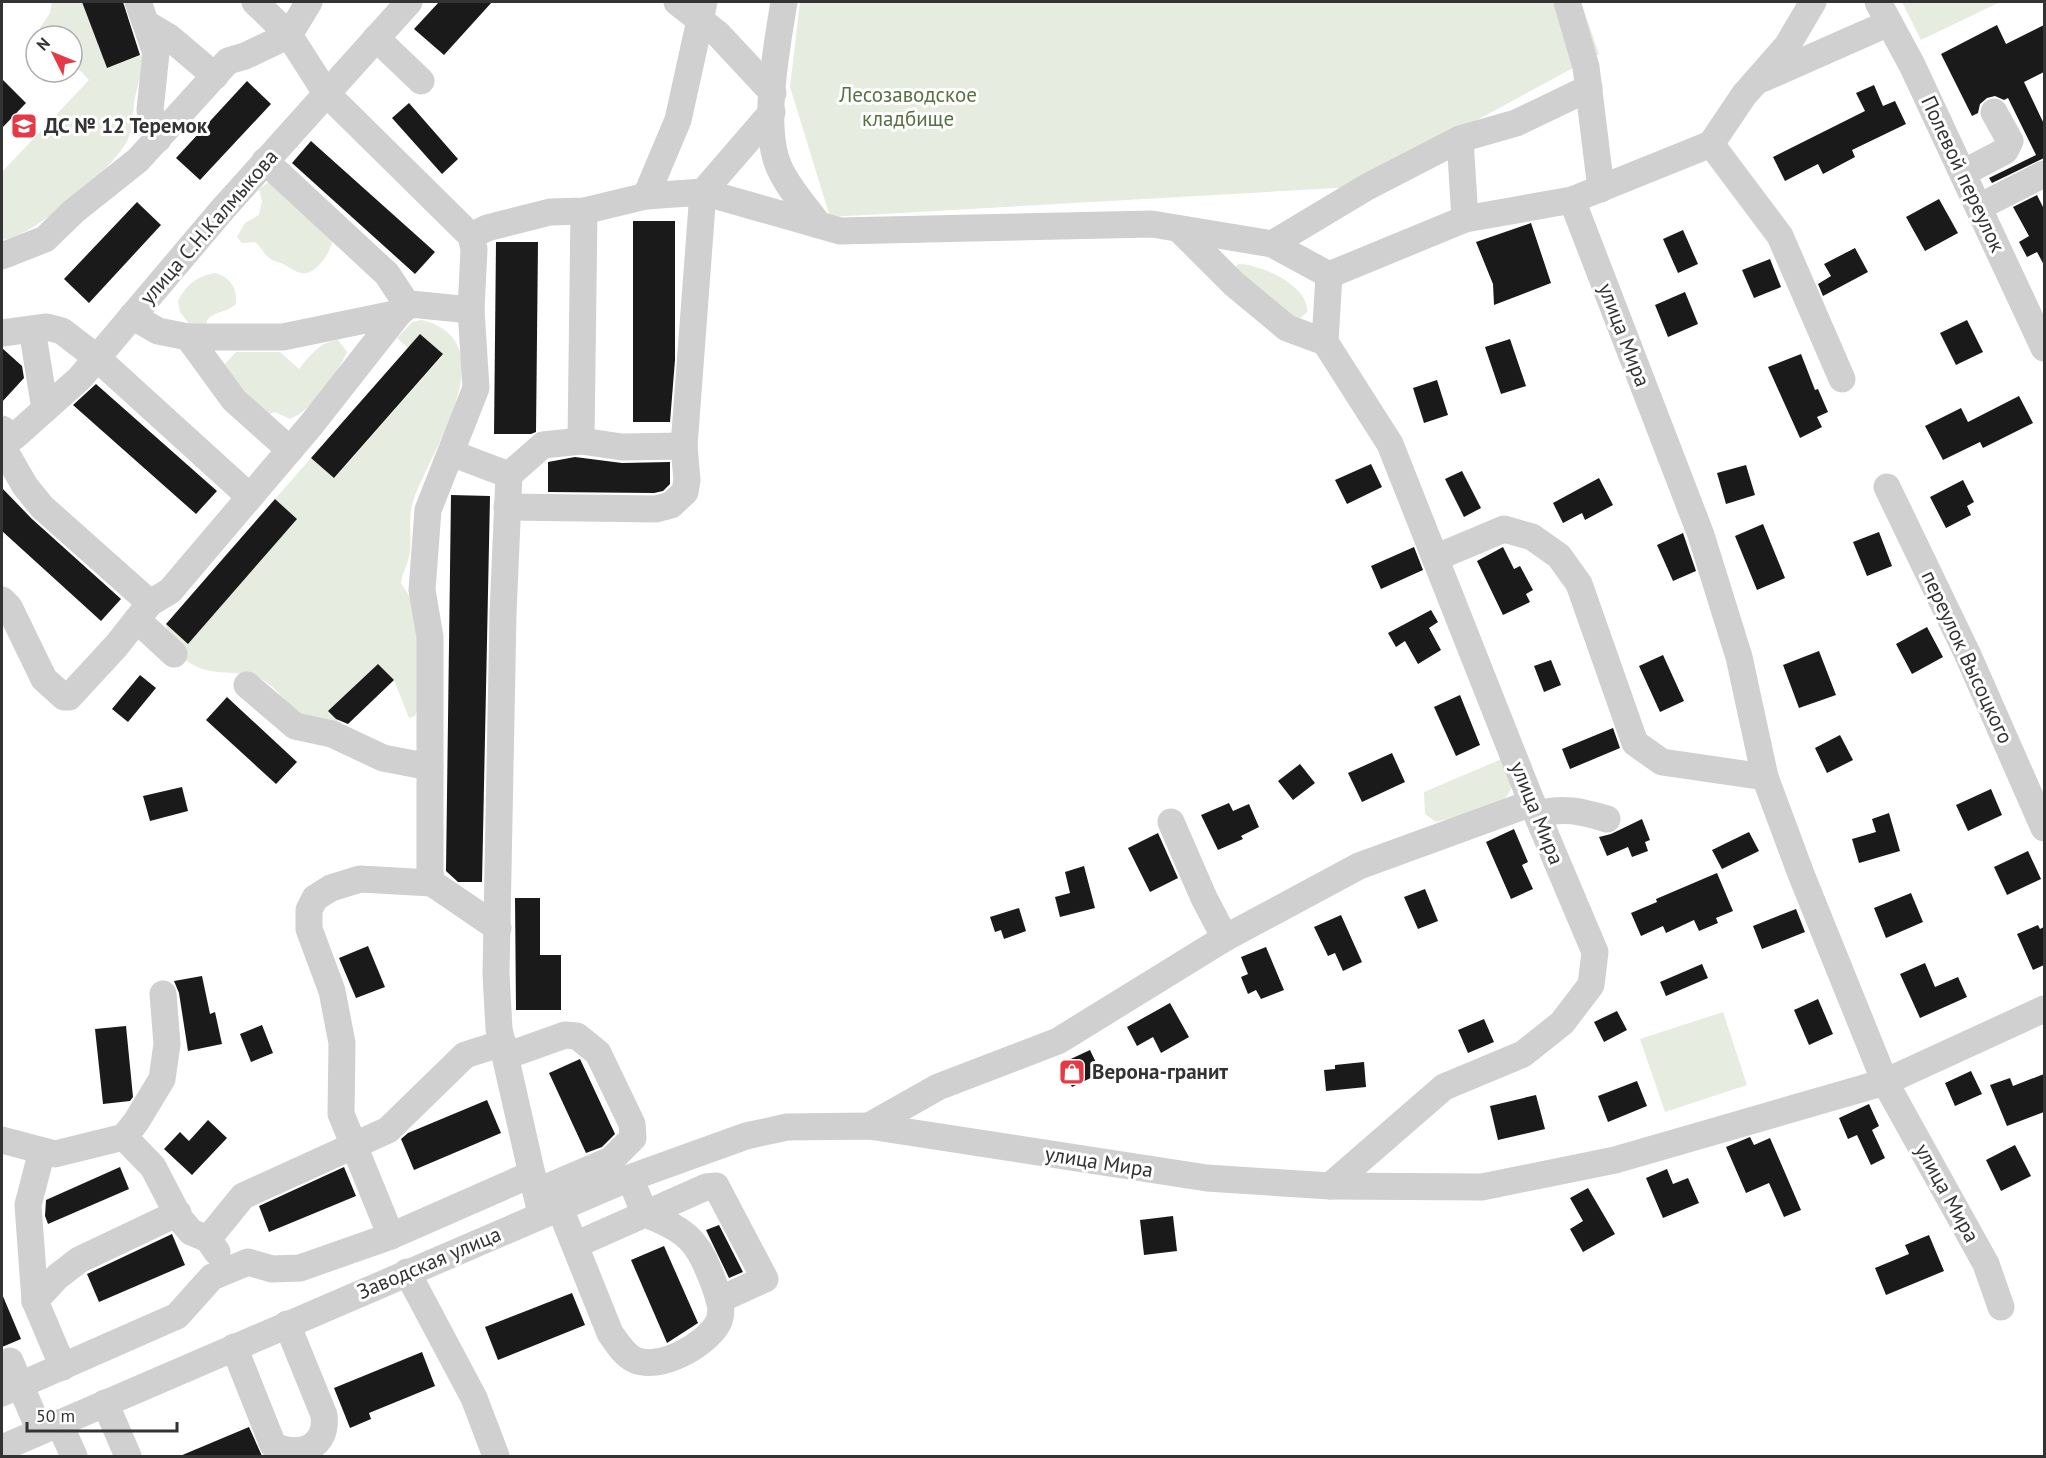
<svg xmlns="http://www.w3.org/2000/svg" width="2046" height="1458" font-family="'PT Sans',sans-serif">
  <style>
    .green { fill: #e6ecdf }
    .building { fill: #1a1a1a }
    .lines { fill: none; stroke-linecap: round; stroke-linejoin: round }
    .minor { stroke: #d0d0d0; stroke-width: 27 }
    .labels { text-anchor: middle; stroke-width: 6; stroke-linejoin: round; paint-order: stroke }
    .park-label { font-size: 21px; fill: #56703f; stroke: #fff }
    .poi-label { font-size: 21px; font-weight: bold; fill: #333; stroke: #fff; text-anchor: start }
    .street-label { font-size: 21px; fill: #333; stroke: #fff }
  </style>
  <rect width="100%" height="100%" fill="#fff"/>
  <!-- green -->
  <g class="green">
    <path d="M52,2H82L107,68L145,54C143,70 138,83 135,98C132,111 134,126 128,139C116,167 32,238 2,240V172L89,80L72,62V36H47L40,28L50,13Z"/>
    <polygon points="800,2 1581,2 1599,54 1353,187 830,217 790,87"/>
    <polygon points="1902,2 2000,2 1921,40"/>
    <path d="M272,180L334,233C333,244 328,255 321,263C307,279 300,274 285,265C280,262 272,261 268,257C263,252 261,247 255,242L242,243L237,237L245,223L259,215L262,201L259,189Z"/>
    <path d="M1238,264C1261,264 1309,286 1307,312L1296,322L1235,268Z"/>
    <path d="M215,273C231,278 237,287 236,304C227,313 216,310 207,320L206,328L193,329L180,312L178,301C187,284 196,277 215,273Z"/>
    <path d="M422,320C510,342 427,455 413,502C407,519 413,540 409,557C407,566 402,573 401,583L417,608L418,708L415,716L409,718L394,680L378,664L329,711L344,727C330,723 307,720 296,711C284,702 276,687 263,680C233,665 204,683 178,652C170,642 166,637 166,624L189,643L297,519L275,499L311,458L335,478L443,355L420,335L408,348L397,338L412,322Z"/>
    <path d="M338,340L347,352C337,374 313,410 290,419L275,412L266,415L222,367L236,352H280L299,369C310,356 320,341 338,340Z"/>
    <path d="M1504,758C1506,765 1511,773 1512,780C1514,811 1458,816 1436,822L1425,814L1424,792Z"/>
    <polygon points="1723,1012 1747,1085 1665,1112 1640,1039"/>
  </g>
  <!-- building -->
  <g class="building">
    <polygon points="82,2 123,2 140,55 107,68"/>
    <polygon points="439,2 492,2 444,55 414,29"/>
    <polygon points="1997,25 2006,44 2044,25 2044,72 2024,82 2044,124 2044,158 1992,183 1989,178 2036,155 2008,98 2004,100 1995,96 1987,98 1980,104 1978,113 1972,116 1941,54"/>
    <polygon points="2,79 26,103 2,128"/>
    <polygon points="247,81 271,104 200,180 176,158"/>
    <polygon points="1874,85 1883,106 1895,101 1906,124 1852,150 1855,157 1823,174 1818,164 1785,181 1773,157 1865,111 1856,93"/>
    <polygon points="409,103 458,159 442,174 392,118"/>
    <polygon points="311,141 435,252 415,274 292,163"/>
    <polygon points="2037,195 2044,209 2044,265 2037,252 2027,257 2019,242 2029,236 2013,207"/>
    <polygon points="1939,199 1958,233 1925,251 1906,217"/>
    <polygon points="137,202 161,225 89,303 64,279"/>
    <polygon points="633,221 675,221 675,360 670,422 633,422"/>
    <polygon points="1531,223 1551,283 1494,305 1493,284 1476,242"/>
    <polygon points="1683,230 1698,264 1678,273 1663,239"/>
    <polygon points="496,242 538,242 536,432 531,434 494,434"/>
    <polygon points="1855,248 1868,272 1823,296 1818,284 1831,276 1824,264"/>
    <polygon points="1770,259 1781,287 1754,298 1742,270"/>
    <polygon points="1685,292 1698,324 1668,337 1655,305"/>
    <polygon points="1967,320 1983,352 1956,365 1940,333"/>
    <polygon points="420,334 443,354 334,478 311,458"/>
    <polygon points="1510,339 1526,386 1501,394 1485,347"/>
    <polygon points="2,348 22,366 24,378 2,402"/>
    <polygon points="1801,354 1815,390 1818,389 1828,412 1817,417 1822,427 1800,438 1768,367"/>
    <polygon points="1437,380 1448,415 1424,423 1413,388"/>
    <polygon points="96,384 217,491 196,514 73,405"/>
    <polygon points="2019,396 2033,423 1983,448 1980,442 1943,460 1925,426 1961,408 1968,422"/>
    <polygon points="575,457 622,463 670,462 670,484 663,491 654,493 548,492 548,462"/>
    <polygon points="1371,464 1382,487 1347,504 1335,480"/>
    <polygon points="1746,465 1755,495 1726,504 1717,473"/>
    <polygon points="1462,471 1481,508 1464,517 1445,479"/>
    <polygon points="1599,478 1613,505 1585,520 1582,513 1563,523 1553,503"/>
    <polygon points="1963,480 1974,502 1967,506 1971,515 1946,528 1930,497"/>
    <polygon points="2,488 32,519 121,599 101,621 2,531"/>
    <polygon points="451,495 490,496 482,882 458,882 446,871"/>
    <polygon points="275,499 297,519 188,644 166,624"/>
    <polygon points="1763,524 1785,578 1757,590 1735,536"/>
    <polygon points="1879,532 1892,566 1867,576 1853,542"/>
    <polygon points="1683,533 1696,571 1673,581 1657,545"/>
    <polygon points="1414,547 1423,570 1381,589 1371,566"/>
    <polygon points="1503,547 1514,569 1520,566 1533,590 1526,594 1530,602 1503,615 1477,561"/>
    <polygon points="1431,610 1438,622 1429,628 1441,650 1418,664 1405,641 1396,647 1388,633"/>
    <polygon points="1927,627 1943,657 1912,674 1896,644"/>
    <polygon points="1819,651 1836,695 1799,708 1783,665"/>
    <polygon points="1663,655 1684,701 1660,712 1639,666"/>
    <polygon points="1551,660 1561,685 1544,692 1534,666"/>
    <polygon points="378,664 394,680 348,724 336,719 328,711"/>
    <polygon points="140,675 156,688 128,722 112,709"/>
    <polygon points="1460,695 1480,745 1456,756 1434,707"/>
    <polygon points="227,697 297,762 276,784 206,720"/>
    <polygon points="1613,728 1620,748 1570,769 1562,749"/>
    <polygon points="1840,735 1853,760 1827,773 1815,748"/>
    <polygon points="1392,753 1405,782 1362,802 1348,773"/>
    <polygon points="1300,764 1315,783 1293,800 1278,781"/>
    <polygon points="182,787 188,811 150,821 143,796"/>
    <polygon points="1991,789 2002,815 1968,831 1956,805"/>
    <polygon points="1229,803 1233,811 1249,804 1259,827 1241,836 1243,839 1218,850 1201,815"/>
    <polygon points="1889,813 1900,851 1859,863 1852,839 1876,832 1872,819"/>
    <polygon points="1642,819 1650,840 1645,842 1648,851 1632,857 1628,847 1607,856 1599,837 1611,834"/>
    <polygon points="1514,829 1528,862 1522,865 1533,889 1511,899 1486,842"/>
    <polygon points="1749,832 1759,851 1722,869 1712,850"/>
    <polygon points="1158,833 1178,878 1150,892 1128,848"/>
    <polygon points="2028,851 2041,879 2007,895 1994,867"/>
    <polygon points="1084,866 1095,908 1060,917 1055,897 1070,893 1065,872"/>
    <polygon points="1717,873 1733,911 1716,918 1718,923 1699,931 1694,920 1666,933 1663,926 1641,936 1631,913 1657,902 1656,899"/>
    <polygon points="1425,889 1438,921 1418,929 1404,897"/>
    <polygon points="1911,893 1923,922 1886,938 1874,908"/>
    <polygon points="515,898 540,898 540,955 561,955 561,1010 516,1010"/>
    <polygon points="1019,908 1026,931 1004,939 1001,930 995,932 990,917"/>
    <polygon points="1796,909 1805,932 1762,949 1753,926"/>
    <polygon points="1341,915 1362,962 1343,971 1335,953 1328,956 1314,927"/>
    <polygon points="2038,925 2040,929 2044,927 2044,965 2033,970 2017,934"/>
    <polygon points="368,946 385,987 356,998 339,958"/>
    <polygon points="1266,947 1284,990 1261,999 1256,990 1248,994 1241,977 1248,974 1241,957"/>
    <polygon points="1925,963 1935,987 1958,977 1967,997 1920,1018 1900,974"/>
    <polygon points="1702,964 1708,978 1666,996 1660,982"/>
    <polygon points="202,976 210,1014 215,1012 222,1044 188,1051 179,993 174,981"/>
    <polygon points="1818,999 1833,1034 1809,1045 1794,1010"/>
    <polygon points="1170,1003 1189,1037 1161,1053 1153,1037 1137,1046 1127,1027"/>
    <polygon points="1617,1011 1627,1030 1604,1042 1594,1022"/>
    <polygon points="1484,1019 1494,1042 1468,1053 1458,1030"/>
    <polygon points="262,1025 273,1053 251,1062 240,1034"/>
    <polygon points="126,1026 133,1097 130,1101 103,1104 95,1029"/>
    <polygon points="1090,1050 1101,1073 1072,1087 1060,1064"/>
    <polygon points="580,1059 615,1134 602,1147 586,1153 549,1073"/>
    <polygon points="1364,1062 1366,1087 1326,1091 1324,1070 1335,1069 1335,1065"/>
    <polygon points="1971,1071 1982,1094 1955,1106 1945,1083"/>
    <polygon points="2044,1074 2044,1112 2007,1126 1990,1085 2010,1078 2013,1086"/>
    <polygon points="1637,1081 1647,1106 1608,1122 1598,1096"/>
    <polygon points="1536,1095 1545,1129 1498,1140 1490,1106"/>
    <polygon points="487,1100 501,1133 414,1170 401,1139 408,1133"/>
    <polygon points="1869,1104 1879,1126 1872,1130 1885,1158 1871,1165 1857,1135 1848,1139 1839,1118"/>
    <polygon points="208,1120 227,1138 192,1175 164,1149 180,1132 189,1141"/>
    <polygon points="1750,1137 1754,1145 1770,1138 1801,1210 1784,1217 1769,1183 1746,1193 1726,1147"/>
    <polygon points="2015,1145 2031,1176 2001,1191 1986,1160"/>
    <polygon points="120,1167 129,1189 48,1224 45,1216 46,1200"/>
    <polygon points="344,1167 356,1196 269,1232 259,1206"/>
    <polygon points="1667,1169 1673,1184 1688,1178 1699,1203 1663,1218 1646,1178"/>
    <polygon points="1588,1188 1615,1234 1583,1252 1570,1229 1583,1221 1570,1198"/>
    <polygon points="1173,1216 1177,1251 1144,1255 1140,1220"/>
    <polygon points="719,1225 743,1272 729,1278 706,1230"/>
    <polygon points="172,1234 185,1265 99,1302 87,1274"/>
    <polygon points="1929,1235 1944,1271 1886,1295 1875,1268 1909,1254 1905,1245"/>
    <polygon points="664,1246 698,1323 667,1343 631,1260"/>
    <polygon points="572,1293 585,1325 498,1360 485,1327"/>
    <polygon points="2,1294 21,1339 2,1347"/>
    <polygon points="422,1352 435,1386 369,1413 371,1419 350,1428 334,1388"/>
    <polygon points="249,1427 262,1456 180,1456"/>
  </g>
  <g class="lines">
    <!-- minor -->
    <g class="minor">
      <polyline points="138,2 156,53 150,110 158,139"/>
      <polyline points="677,2 718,34 773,93"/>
      <path d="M784,2C777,46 761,127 779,167C788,188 806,207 819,225"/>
      <polyline points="1567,2 1586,67 1601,189"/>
      <polyline points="1878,2 1912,65 2044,348"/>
      <polyline points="147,24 169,37 215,76"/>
      <polyline points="376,38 421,81"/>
      <polyline points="1762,79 1889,23"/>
      <polyline points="772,112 703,192 840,231 1152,224 1272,244 1329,275"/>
      <polyline points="1460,139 1465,219"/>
      <polyline points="1711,144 1780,236 1842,379"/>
      <polyline points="265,161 387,274 408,306"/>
      <polyline points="1963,173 2005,151 2010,141 1994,112"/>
      <polyline points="646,196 678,120 704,2"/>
      <polyline points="1572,200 1701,535 1739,657 1765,777 1801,874 1885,1082 1986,1264 2001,1307"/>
      <polyline points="1979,207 2044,174"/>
      <polyline points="1179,229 1234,284 1287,328 1325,342"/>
      <polyline points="471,236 487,228 550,212 584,211 646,196 703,192 684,446"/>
      <polyline points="1272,244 1367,187 1460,139 1516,123 1589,88"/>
      <polyline points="2,256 45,239 74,211 138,160 228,61 245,56 289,35 309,2"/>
      <polyline points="471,310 476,388 428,510 422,590 430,637 430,873 432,883 498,928"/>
      <polyline points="132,316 158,331 188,337 283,337 399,313"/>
      <polyline points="32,329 45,409"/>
      <polyline points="2,333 47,327 62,331 97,358 250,497"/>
      <polyline points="188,337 234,400 290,450"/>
      <polyline points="1325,342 1390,444 1532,803 1595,952 1591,985 1562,1023 1523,1054 1444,1087 1330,1186"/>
      <polyline points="1325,342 1329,275 1465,219 1572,200 1711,144 1744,95 1787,46 1813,2"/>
      <polyline points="2,429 14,437 80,378 222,210 409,2"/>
      <polyline points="581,441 584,211"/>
      <polyline points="2,446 25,486 42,507 150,603 117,645 69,697 64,697 44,679 9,607 2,600"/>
      <polyline points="451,453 509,475 503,614 496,974 499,1029 541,1214"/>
      <polyline points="1887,487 1967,653 2044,828"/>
      <polyline points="507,507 656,509 671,505 685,492 687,480 684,446 622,447 581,441 543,445 509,475"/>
      <polyline points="1435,558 1504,529 1532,537 1559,556 1579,584 1635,743 1662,762 1765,777"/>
      <polyline points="150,603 170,591 311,425 399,313 410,304 471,310 474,249 471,236 326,93 289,35 255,2"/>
      <polyline points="137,620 174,654"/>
      <polyline points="247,685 295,726 332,734 383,758 430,767"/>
      <path d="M1537,814C1563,807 1581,811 1607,819"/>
      <polyline points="1171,822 1204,898 1225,938"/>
      <polyline points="432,883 360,879 331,888 315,898 309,910 309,929 332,991 342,1043 341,1114 391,1236 532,1174"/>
      <polyline points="506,1056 565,1035 577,1036 598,1053 632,1124 633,1138 611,1160 536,1192"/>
      <polyline points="869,1126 938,1087 1058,1041 1225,938 1359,866 1532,803"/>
      <polyline points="124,1137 153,1167 180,1219 191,1232 208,1239 217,1252"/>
      <polyline points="2,1140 55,1154 124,1137 136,1122 162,1079 167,1044 163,994"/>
      <path d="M559,1206L610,1333C617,1343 624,1355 635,1360C660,1371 706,1345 718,1323C724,1311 719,1298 715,1287C700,1244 689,1230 645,1214L630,1178"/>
      <polyline points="208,1239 243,1196 388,1130 465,1055 503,1043"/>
      <polyline points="575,1245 706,1187 716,1186 765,1279 719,1300"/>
      <polyline points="407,1272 474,1398 496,1456"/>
      <polyline points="35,1301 28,1205 42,1151"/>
      <path d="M234,1347L273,1445C299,1458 328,1448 324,1415L287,1324"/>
      <polyline points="10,1361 40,1431"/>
      <polyline points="63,1367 35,1301 57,1277 79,1260 178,1213"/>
      <polyline points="2,1393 177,1316 212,1277 248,1262 272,1269 300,1268 391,1236"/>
      <polyline points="105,1403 128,1456"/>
      <polyline points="59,1423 74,1456"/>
      <polyline points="2,1448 624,1180 746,1136 787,1127 869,1126 1207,1178 1330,1186 1482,1187 1615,1160 1885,1082 2044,1009"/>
    </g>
  </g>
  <!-- icons -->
  <defs>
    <symbol id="school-square" viewBox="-11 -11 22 22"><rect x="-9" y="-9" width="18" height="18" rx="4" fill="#e63946" stroke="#fff"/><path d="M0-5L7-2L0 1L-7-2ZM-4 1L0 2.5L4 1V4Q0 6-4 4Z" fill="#fff"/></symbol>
    <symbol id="shop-square" viewBox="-11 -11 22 22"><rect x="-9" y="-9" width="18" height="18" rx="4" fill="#e63946" stroke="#fff"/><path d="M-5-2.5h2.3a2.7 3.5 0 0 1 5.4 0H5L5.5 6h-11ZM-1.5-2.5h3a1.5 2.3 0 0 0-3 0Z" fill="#fff"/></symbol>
  </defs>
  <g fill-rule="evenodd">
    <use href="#school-square" x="9" y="111" width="30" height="30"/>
    <use href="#shop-square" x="1057" y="1057" width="30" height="30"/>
  </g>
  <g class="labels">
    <!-- park labels -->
    <g class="park-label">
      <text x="908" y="102">Лесозаводское<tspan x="908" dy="24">кладбище</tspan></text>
    </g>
    <!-- poi labels -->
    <g class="poi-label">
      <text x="44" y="133">ДС № 12 Теремок</text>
      <text x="1092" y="1079">Верона-гранит</text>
    </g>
    <!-- street labels -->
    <g class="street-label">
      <text transform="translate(1963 174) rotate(65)" y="7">Полевой переулок</text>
      <text transform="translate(209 227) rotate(-49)" y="7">улица С.Н.Калмыкова</text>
      <text transform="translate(1624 335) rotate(69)" y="7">улица Мира</text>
      <text transform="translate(1967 657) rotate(65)" y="7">переулок Высоцкого</text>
      <text transform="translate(1537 813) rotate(68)" y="7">улица Мира</text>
      <text transform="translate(1099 1162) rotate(9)" y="7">улица Мира</text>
      <text transform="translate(1947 1193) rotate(61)" y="7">улица Мира</text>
      <text transform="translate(429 1263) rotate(-23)" y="7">Заводская улица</text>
    </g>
  </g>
  <!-- border -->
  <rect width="2046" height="1458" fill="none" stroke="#333333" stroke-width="6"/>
  <!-- north arrow -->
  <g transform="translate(54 54) rotate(313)"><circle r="28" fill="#ffffff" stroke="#adadad" stroke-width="1.5"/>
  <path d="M0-4.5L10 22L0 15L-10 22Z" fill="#e63946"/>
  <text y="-9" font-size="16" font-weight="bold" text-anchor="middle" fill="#333333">N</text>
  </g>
  <!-- scale -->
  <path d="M27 1422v9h150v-9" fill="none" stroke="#333333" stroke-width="3"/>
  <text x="36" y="1422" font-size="18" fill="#333333" stroke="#ffffff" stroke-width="4.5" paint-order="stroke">50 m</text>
</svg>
